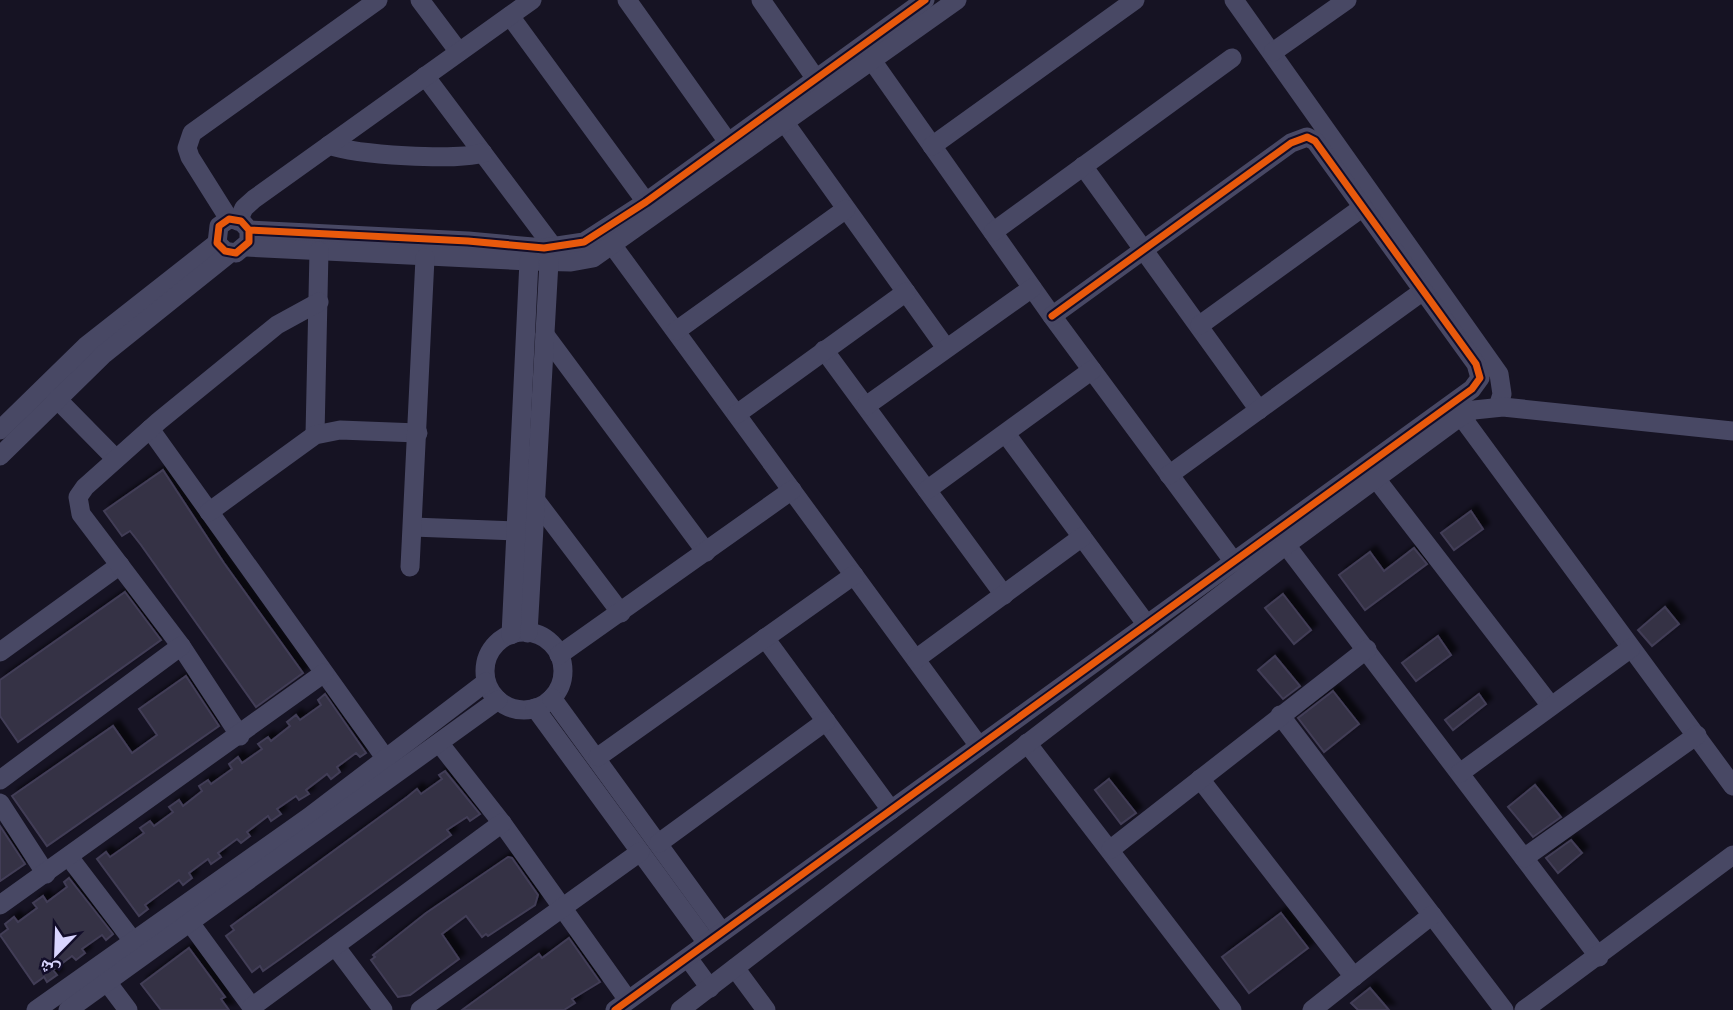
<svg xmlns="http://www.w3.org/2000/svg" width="1733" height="1010" font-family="Overpass,'Noto Naskh Arabic',sans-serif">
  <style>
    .building { fill: #343145; stroke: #423e57; stroke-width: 2; filter: url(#shadow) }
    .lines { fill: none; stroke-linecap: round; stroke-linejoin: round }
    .minor { stroke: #484864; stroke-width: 19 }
    .cycleway-casing { stroke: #120d29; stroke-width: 11 }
    .cycleway { stroke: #e8590c; stroke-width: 7 }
  </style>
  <defs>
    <filter id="shadow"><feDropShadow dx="6" dy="-6" stdDeviation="2" flood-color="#0009"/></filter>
  </defs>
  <rect width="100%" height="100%" fill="#161323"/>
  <!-- building -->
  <g class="building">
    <polygon points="163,470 224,563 303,673 256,707 141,545 130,531 122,536 104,511"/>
    <polygon points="1471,511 1483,529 1454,550 1441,533"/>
    <polygon points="1414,548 1427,564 1365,610 1339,575 1370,552 1384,571"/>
    <polygon points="125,592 161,640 18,742 0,716 0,680"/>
    <polygon points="1283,594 1311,630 1294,644 1265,608"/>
    <polygon points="1665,607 1679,624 1652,646 1638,630"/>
    <polygon points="1438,636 1451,655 1416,681 1402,663"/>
    <polygon points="1275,656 1300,686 1283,699 1258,670"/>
    <polygon points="186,676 219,726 47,846 12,796 113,726 132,753 157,735 139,709"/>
    <polygon points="1333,691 1359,724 1324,752 1298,718"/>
    <polygon points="325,694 366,753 360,757 356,753 337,767 340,772 331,779 327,774 306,790 309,794 299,800 296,796 277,809 281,814 271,821 268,816 247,832 250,836 241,843 237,839 218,853 221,857 211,864 208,859 189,873 192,878 183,885 179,880 145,905 148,909 139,916 97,859 106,852 110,857 120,850 144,833 140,828 150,821 154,826 173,812 169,807 179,800 183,806 202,791 199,786 208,780 211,784 232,769 229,764 238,757 242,763 262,749 258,744 268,737 271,741 290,726 287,722 296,715 300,720 321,705 318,700"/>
    <polygon points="1479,694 1486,704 1453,730 1445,720"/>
    <polygon points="445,771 480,814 470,821 467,817 447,830 451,835 283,957 263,971 260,966 252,972 226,936 234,930 231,926 407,797 417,789 421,794 442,779 439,775"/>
    <polygon points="1109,779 1136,813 1121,824 1095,790"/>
    <polygon points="1535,785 1561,817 1533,837 1508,807"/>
    <polygon points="0,826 25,864 0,881"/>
    <polygon points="1571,840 1582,853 1558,873 1546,858"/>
    <polygon points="508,857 512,858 538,895 535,905 488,936 486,934 482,937 466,916 442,934 459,959 410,995 398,997 371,960 375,957 373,955 426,913"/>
    <polygon points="69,878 113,934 106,940 102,935 82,949 85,953 76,960 72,956 53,970 57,975 47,982 44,977 34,984 0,935 8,929 5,924 14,917 18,922 37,908 33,903 43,896 47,902 67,887 64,882"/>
    <polygon points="1281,913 1308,948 1249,993 1222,957"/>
    <polygon points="569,938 600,982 572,999 575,1003 564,1010 462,1010 539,954 542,958"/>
    <polygon points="189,948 225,997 221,999 229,1010 161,1010 141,984"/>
    <polygon points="1370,988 1389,1010 1358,1010 1351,1003"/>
  </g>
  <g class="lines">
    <!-- minor -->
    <g class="minor">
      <polyline points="420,0 459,52"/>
      <polyline points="627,0 728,142"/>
      <polyline points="761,0 816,79"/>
      <polyline points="1234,0 1499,374 1502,394 1498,407"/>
      <polyline points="510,16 646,202"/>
      <polyline points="866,52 1052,316 1234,562"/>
      <polyline points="1273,52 1347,0"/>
      <polyline points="425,76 554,248"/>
      <polyline points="785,123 946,348"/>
      <path d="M329,145C357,155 454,161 483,153"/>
      <polyline points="932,146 1135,0"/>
      <polyline points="1083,166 1259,410"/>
      <polyline points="229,219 190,157 187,148 192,133 378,0"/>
      <polyline points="238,221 244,208 254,199 532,0"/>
      <polyline points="249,230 249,242 236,253 225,251 217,243 219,226 229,219 241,221 249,230 468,241 544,248 584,242 646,202 925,0"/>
      <polyline points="993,232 1232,58"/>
      <polyline points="613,246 979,746"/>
      <polyline points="246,247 529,261 571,262 593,258 957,0"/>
      <polyline points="1200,325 1363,207"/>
      <polyline points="676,331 846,209"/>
      <polyline points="545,335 706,552"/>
      <polyline points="824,350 1004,595"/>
      <polyline points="56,398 116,459"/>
      <polyline points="866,406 1032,288"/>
      <polyline points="737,414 906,292"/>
      <polyline points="1461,416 1733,786"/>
      <polyline points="150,429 386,759"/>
      <polyline points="0,430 86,346 217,243"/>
      <polyline points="1006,434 1147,625"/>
      <polyline points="315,435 319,251"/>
      <polyline points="0,456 104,354 230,253"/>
      <polyline points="1169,475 1423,291"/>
      <polyline points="1377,480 1551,706"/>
      <polyline points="927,490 1092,370"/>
      <polyline points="537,502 621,613"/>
      <polyline points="209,512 315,435 340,430 418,433"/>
      <polyline points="413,527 518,531"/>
      <polyline points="1286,545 1599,957"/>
      <polyline points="410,567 425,258"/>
      <circle cx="524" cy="671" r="39"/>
      <polyline points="528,633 549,262"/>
      <polyline points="511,635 529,261"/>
      <polyline points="765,638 891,810"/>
      <polyline points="0,652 120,565"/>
      <polyline points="559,655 792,490"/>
      <polyline points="916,659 1082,537"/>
      <polyline points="552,698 722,932"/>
      <polyline points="535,708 707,943"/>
      <polyline points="1280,715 1504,1010"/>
      <polyline points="240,736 181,646 81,514 78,497 85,487 159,421 277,325 319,302"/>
      <polyline points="1027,743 1232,1010"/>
      <polyline points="440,744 502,823 628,1000"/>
      <polyline points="598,757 854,575"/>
      <polyline points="1460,773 1631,648"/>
      <polyline points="1200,779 1354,977"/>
      <polyline points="0,780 181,646"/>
      <polyline points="0,803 46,874"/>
      <polyline points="659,843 826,721"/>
      <polyline points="1111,849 1367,649"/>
      <polyline points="69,857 133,941"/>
      <polyline points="1524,858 1697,735"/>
      <polyline points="0,905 324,673"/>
      <polyline points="191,924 254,1010"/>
      <polyline points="335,946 383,1010"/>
      <polyline points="688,958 710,988"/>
      <polyline points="735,968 766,1010"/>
      <polyline points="107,982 128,1010"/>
      <polyline points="252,1007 502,823"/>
      <polyline points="36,1010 309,817 486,682"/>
      <polyline points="68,1010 498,700"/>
      <polyline points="420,1010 640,852"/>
      <polyline points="615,1010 1472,389 1480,378 1476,364 1315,141 1307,137 1291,143 1052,316"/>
      <polyline points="680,1010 1286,545 1461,416 1474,410 1503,407 1733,431"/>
      <polyline points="1312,1010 1432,915"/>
      <polyline points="1524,1010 1733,855"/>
    </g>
    <defs>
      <g id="cycleway">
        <polyline points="249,230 249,242 236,253 225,251 217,243 219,226 229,219 241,221 249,230 468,241 544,248 584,242 646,202 925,0"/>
        <polyline points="615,1010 1472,389 1480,378 1476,364 1315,141 1307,137 1291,143 1052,316"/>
      </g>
    </defs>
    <!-- cycleway casing -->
    <use href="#cycleway" class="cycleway-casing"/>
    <!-- cycleway -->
    <use href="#cycleway" class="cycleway"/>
  </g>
  <!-- north arrow -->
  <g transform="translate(56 954) rotate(203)" stroke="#120d29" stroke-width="5" paint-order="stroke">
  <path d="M0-5L12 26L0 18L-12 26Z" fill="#d9d5ff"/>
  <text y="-10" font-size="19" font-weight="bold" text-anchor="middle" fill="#d9d5ff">ش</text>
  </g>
</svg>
